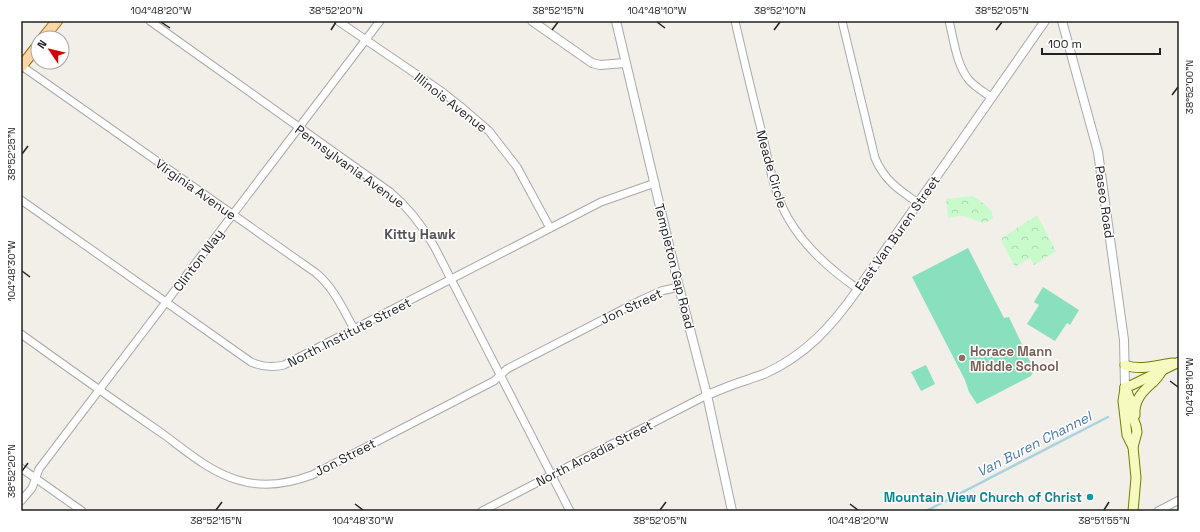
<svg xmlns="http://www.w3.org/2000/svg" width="1200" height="532" font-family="'Space Grotesk',sans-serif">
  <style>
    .park { fill: url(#park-crowns) }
    .pitch { fill: #88e0be }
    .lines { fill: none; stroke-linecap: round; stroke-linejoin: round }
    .stream { stroke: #aad3df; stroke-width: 2.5 }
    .minor-casing { stroke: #a9a9a9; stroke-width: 9 }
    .tertiary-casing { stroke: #a9a9a9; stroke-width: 10 }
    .secondary-casing { stroke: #707d05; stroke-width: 11 }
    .primary-casing { stroke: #a06b00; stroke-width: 12 }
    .minor { stroke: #fff; stroke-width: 7 }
    .tertiary { stroke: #fff; stroke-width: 8 }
    .secondary { stroke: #f7fabf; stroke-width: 9 }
    .primary { stroke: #fcd6a4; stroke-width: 10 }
    .ticks { fill: none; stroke: #222; stroke-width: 1.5 }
    .education-dot { fill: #8d6e63; stroke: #fff; stroke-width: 1.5 }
    .culture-dot { fill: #0f9aa8; stroke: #fff; stroke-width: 1.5 }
    .labels { text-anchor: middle; stroke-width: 3; stroke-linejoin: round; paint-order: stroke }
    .street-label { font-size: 13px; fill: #222; stroke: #fff }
    .education-label { font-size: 13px; font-weight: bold; fill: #785e54; stroke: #fff; text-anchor: start }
    .culture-label { font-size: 13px; font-weight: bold; fill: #0d838f; stroke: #fff; text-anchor: end }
    .neighbourhood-label { font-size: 14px; font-weight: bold; fill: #555; stroke: #fff }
    .water-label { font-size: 14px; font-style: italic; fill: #4a7aab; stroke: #fff }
    .neatline { fill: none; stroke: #222; stroke-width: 1.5 }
    .ticks-label { font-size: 10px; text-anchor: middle; fill: #222 }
  </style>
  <defs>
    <pattern id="park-crowns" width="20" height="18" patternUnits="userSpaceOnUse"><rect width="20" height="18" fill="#c8facc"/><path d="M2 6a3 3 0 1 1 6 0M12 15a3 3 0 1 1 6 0" fill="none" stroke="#acd6af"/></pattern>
  </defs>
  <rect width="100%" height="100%" fill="#f2efe9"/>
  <!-- park -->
  <g class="park">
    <path d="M973,196C981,202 993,208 993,218C983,227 975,219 964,216C959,215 953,217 948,218L946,199Z"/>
    <polygon points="1037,215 1056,251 1034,265 1030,258 1015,267 1002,242 1002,238"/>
  </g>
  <!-- pitch -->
  <g class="pitch">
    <polygon points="968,248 1004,318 1009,317 1034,370 1031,376 977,404 969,392 965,380 912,277"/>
    <polygon points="1043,287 1079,310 1070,325 1067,323 1055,341 1027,324 1039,305 1034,302"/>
    <polygon points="926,365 935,384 921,391 911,372"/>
  </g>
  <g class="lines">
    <!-- stream -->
    <polyline class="stream" points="926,511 1108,417"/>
    <defs>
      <g id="minor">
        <path d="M150,21L390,192C409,208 422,225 434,246L570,511"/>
        <polyline points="338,21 441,91 460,106 489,131 517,167 550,228"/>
        <path d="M735,21C744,60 753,98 763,137C769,164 774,194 788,218C805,248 831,270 858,289"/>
        <path d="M842,21L875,158C884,180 899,190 918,203"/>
        <path d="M949,21C954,40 956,64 969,80C975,87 984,92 991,97"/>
        <path d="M21,63L26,69L316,273C334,288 343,309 354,329"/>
        <path d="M21,200L251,362C262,367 272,368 284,365L601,202L655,183"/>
        <path d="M21,334C68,368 115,401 163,434C186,451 210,472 238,480C263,488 288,484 312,475L494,381L507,369L641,300L661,291L679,287"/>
        <polyline points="21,468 82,511"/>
        <polyline points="21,501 32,488 39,469 380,21"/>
        <polyline points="482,511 707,395"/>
        <polyline points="1158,511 1179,500"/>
      </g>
      <g id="tertiary">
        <polyline points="532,21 592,63 600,65 625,63"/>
        <polyline points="616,21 679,287 707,395 732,511"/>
        <polyline points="1062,21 1098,152 1124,340 1125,387"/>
        <path d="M707,395C720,390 733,384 747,380C752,378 758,376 764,374C806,355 832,326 858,289L1045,21"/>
      </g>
      <g id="secondary">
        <path d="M1125,365C1140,371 1157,365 1173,363"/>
        <polyline points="1125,387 1130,399 1131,413 1136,426 1137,432 1133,447 1136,478 1133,511"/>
        <polyline points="1125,387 1132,385 1179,362"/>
        <polyline points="1125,388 1123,401 1127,435 1133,447"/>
        <path d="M1135,415C1134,400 1142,392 1152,383C1156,380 1159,375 1162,371"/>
      </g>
      <g id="primary">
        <polyline points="43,38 57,21"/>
        <polyline points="21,67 38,45"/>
      </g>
    </defs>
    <!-- minor casing -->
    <use href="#minor" class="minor-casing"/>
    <!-- tertiary casing -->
    <use href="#tertiary" class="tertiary-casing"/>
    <!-- secondary casing -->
    <use href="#secondary" class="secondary-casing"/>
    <!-- primary casing -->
    <use href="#primary" class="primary-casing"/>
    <!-- minor -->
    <use href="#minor" class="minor"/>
    <!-- tertiary -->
    <use href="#tertiary" class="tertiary"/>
    <!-- secondary -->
    <use href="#secondary" class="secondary"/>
    <!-- primary -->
    <use href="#primary" class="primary"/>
  </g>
  <!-- ticks -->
  <path class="ticks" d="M161,22L170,28M657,22L665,28M331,30L336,22M552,30L558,22M774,30L780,22M996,30L1002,22M1172,95L1178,87M22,154L28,146M22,271L30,277M1170,381L1178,387M22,471L28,463M355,504L363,510M850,504L858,510M216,510L222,502M660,510L666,502M1104,510L1109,502"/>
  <!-- markers -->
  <circle class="education-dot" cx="962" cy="358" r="4"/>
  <circle class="culture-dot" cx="1090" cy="497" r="4"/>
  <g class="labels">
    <!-- street labels -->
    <g class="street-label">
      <text transform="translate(451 102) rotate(38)" y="5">Illinois Avenue</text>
      <text transform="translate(350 166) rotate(36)" y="5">Pennsylvania Avenue</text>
      <text transform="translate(772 169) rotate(74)" y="5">Meade Circle</text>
      <text transform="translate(196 189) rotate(35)" y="5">Virginia Avenue</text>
      <text transform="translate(1105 202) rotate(82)" y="5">Paseo Road</text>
      <text transform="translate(897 233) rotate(-55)" y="5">East Van Buren Street</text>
      <text transform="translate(198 260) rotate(-53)" y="5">Clinton Way</text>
      <text transform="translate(675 266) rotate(76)" y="5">Templeton Gap Road</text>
      <text transform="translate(631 306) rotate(-25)" y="5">Jon Street</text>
      <text transform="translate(349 332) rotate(-27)" y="5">North Institute Street</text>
      <text transform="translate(594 453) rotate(-27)" y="5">North Arcadia Street</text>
      <text transform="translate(345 457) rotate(-27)" y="5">Jon Street</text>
    </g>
    <!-- education labels -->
    <g class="education-label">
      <text x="970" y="356">Horace Mann<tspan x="970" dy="15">Middle School</tspan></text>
    </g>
    <!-- culture labels -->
    <g class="culture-label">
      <text x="1082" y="502">Mountain View Church of Christ</text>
    </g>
    <!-- neighbourhood labels -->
    <g class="neighbourhood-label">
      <text x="420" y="239">Kitty Hawk</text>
    </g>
    <!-- water labels -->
    <g class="water-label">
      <text transform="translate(1034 444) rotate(-27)" y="5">Van Buren Channel</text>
    </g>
  </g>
  <!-- border -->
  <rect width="1200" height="532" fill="none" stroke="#ffffff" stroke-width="44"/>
  <!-- north arrow -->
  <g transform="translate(50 50) rotate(305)"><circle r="19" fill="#ffffff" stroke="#a7a7a7"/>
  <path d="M0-3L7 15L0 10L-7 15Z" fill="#d40000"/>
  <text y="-6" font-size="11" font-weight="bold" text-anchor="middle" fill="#222222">N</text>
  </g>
  <!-- scale -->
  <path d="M1042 48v6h118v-6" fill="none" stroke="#222222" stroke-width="2"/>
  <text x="1048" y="48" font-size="12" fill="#222222" stroke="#ffffff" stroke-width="3" paint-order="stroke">100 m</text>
  <rect x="22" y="22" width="1156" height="488" class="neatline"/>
  <g class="ticks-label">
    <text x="161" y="14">104°48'20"W</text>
    <text x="336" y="14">38°52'20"N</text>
    <text x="558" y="14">38°52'15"N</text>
    <text x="657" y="14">104°48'10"W</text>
    <text x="780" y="14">38°52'10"N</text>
    <text x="1002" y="14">38°52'05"N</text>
    <text transform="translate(1189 87) rotate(-90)" y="4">38°52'00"N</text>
    <text transform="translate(11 154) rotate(-90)" y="4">38°52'25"N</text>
    <text transform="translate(11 271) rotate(-90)" y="4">104°48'30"W</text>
    <text transform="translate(1189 387) rotate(-90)" y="4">104°48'10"W</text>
    <text transform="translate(11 471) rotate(-90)" y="4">38°52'20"N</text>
    <text x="216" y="524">38°52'15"N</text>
    <text x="363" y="524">104°48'30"W</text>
    <text x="660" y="524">38°52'05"N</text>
    <text x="858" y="524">104°48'20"W</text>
    <text x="1104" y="524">38°51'55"N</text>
  </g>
</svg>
